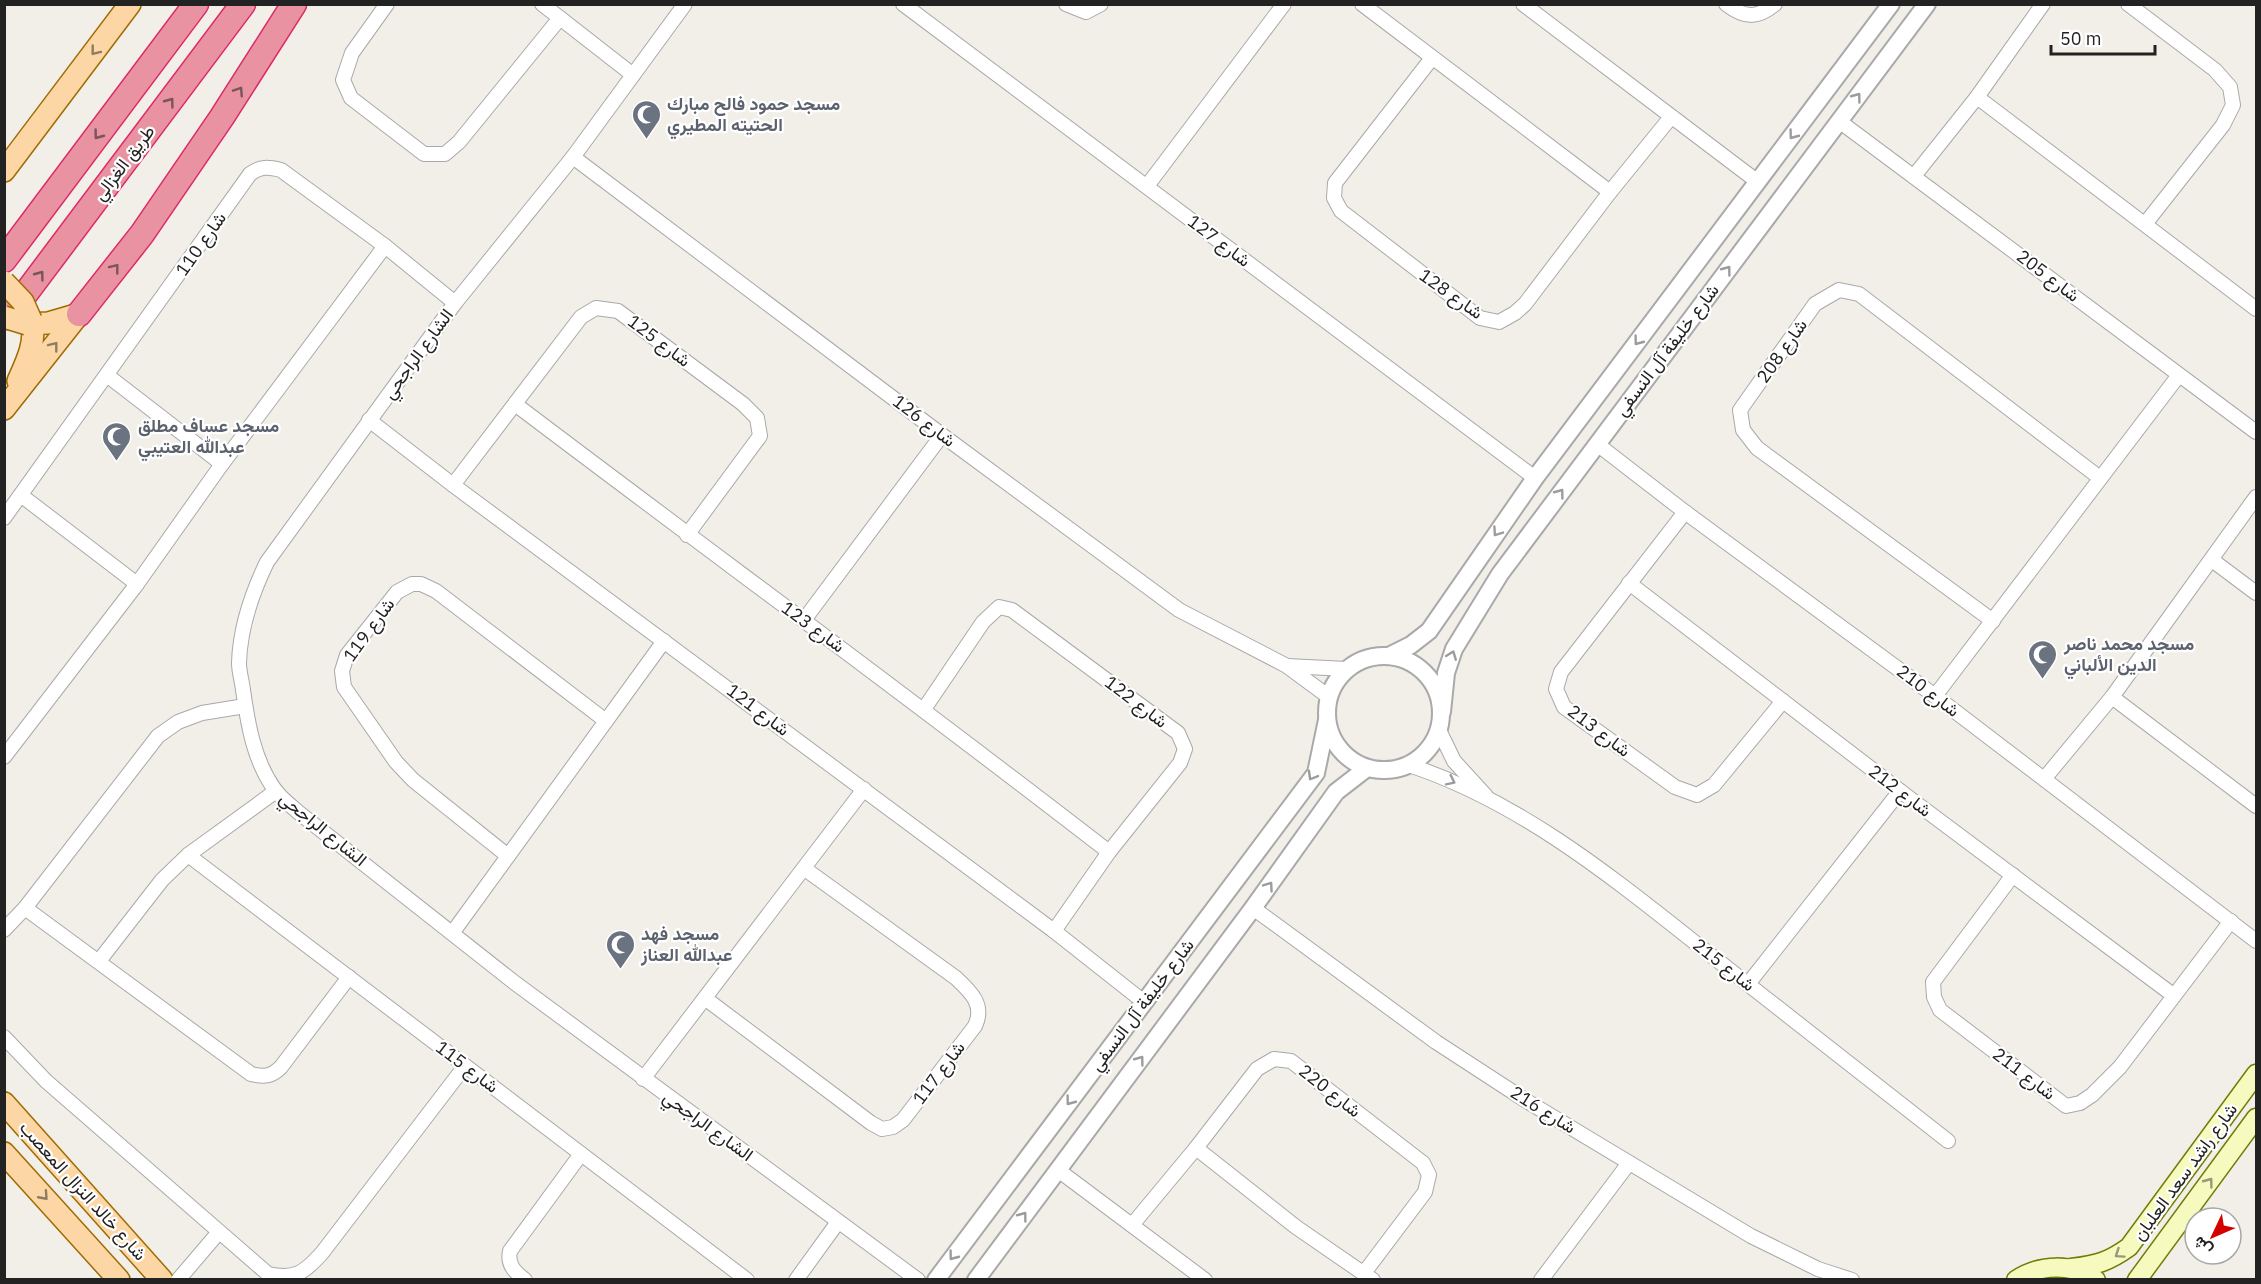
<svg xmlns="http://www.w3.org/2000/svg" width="2261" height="1284" font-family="'IBM Plex Sans',Vazirmatn,sans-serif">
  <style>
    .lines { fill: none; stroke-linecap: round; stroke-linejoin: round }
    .minor-casing { stroke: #a9a9a9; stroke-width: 16 }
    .tertiary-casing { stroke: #a9a9a9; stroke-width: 20 }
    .secondary-casing { stroke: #707d05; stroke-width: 21 }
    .primary-casing { stroke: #a06b00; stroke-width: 24 }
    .motorway-casing { stroke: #dc2a67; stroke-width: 27 }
    .minor { stroke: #fff; stroke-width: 14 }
    .tertiary { stroke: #fff; stroke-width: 16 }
    .secondary { stroke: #f7fabf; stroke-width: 18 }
    .primary { stroke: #fcd6a4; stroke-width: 21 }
    .motorway { stroke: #e892a2; stroke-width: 24 }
    .primary-bridge-casing { stroke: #a06b00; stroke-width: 24; stroke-linecap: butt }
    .primary-bridge { stroke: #fcd6a4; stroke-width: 21 }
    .oneway { stroke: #8f7c63 }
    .oneway2 { stroke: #7b545c }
    .oneway3 { stroke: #9c9c9c }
    .oneway4 { stroke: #979978 }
    .labels { text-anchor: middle; stroke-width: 4.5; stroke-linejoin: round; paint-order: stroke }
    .worship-label { font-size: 18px; font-weight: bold; fill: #5b616d; stroke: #fff; text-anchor: start }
    .street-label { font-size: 18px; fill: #222; stroke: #fff }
  </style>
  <rect width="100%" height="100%" fill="#f2efe9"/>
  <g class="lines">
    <defs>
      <g id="minor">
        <polyline points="387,4 352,53 343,80 351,98 424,154 445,154 459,142 560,18"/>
        <polyline points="542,4 633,75"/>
        <path d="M685,4L573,157L455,303L267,562C252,593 240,628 239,663C239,672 242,681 243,690C248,725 254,761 275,790C281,798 290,805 298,812L515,983L918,1280"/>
        <polyline points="903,4 1535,478"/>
        <polyline points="1066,4 1086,12 1101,4"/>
        <polyline points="1362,4 1610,192"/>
        <polyline points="1523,4 1758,182"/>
        <path d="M1726,4C1744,18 1757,19 1775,4"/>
        <polyline points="2128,4 2215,70 2230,87 2233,105 2223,125 2145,224"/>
        <polyline points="1432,58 1335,183 1334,198 1341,211 1480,318 1499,322 1515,313 1525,304 1610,192 1671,117"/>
        <polyline points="1977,97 2256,309"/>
        <polyline points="1839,121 2256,432"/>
        <polyline points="573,157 942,435 1179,610 1287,666 1329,697"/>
        <polyline points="1914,176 1977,97 2043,4"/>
        <polyline points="1147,186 1284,4"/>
        <polyline points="108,376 222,464"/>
        <path d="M515,404C713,554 913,700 1109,852"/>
        <polyline points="369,420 453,485 1054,931 1144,1002"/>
        <polyline points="1597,444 1685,512 1935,696 2256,941"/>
        <polyline points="453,485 581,317 596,308 618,311 743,404 757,418 760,436 687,535"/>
        <polyline points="22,496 137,584"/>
        <polyline points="1685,512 1561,672 1556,689 1564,707 1675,787 1697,795 1714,785 1783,701"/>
        <path d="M4,518L250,174C261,166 268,167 281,170L385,246L455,303"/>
        <polyline points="2212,560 2256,593"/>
        <polyline points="1629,583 1912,800 2173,995"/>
        <polyline points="804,620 942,435"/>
        <polyline points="1993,621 1757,448 1743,430 1740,410 1815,304 1839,290 1859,294 2100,478"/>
        <polyline points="1287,666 1347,669"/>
        <polyline points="1935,696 2179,375"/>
        <polyline points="2112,697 2256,806"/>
        <polyline points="924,709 983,622 999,607 1012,610 1178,733 1185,749 1180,763 1109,852 1054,931"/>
        <polyline points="1439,730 1454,761 1486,796"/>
        <polyline points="4,757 137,584 222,464 385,246"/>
        <path d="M1409,765C1524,803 1618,882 1712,956C1790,1017 1869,1079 1948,1141"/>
        <polyline points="2044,779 2112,697 2256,497"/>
        <polyline points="188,855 747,1280"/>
        <polyline points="508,856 413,780 396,762 344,687 342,671 347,655 397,592 412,584 421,584 436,591 606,721"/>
        <polyline points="2013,875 1933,982 1934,997 1940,1010 2066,1106 2080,1103 2092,1095 2120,1067 2231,921"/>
        <path d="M25,908L251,1074C264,1077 271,1077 281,1067L349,977"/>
        <polyline points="1253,908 1436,1042 1525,1100 1751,1236 1818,1269 1852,1280"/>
        <polyline points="4,930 25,908 158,736 178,722 202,713 245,706"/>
        <polyline points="453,932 664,641"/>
        <polyline points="99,961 162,880 188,855 276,791"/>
        <polyline points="1748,984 1900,791"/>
        <path d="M706,999L871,1123L882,1129L893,1127L903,1120L975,1026C985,1005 971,992 956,978L805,869"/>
        <path d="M4,1037L46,1081L268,1274C295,1280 304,1273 322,1253L465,1066"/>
        <polyline points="643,1079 864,789"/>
        <polyline points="1196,1148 1296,1227 1373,1280"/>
        <polyline points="1058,1170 1205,1280"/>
        <polyline points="1132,1225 1196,1148 1257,1069 1274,1059 1291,1061 1423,1163 1429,1175 1425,1192 1364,1273"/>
        <polyline points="178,1280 219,1232"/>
        <path d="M525,1280C515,1272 507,1265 510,1251L581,1154"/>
        <polyline points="796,1280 838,1222"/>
        <polyline points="1541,1280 1629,1163"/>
      </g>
      <g id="tertiary">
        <polyline points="1389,656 1411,645 1429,631 1535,478 1891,4"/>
        <circle cx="1384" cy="713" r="57"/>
        <polyline points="1442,712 1446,673 1454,649 1500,574 1927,4"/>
        <polyline points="936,1280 1316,773 1327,720"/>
        <polyline points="976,1280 1253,908 1336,792 1367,768"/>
      </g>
      <g id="secondary">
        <path d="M2071,1268C2097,1265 2108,1262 2129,1247L2256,1074"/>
        <path d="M2016,1280C2040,1264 2072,1263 2096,1280"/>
        <polyline points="2137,1280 2256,1118"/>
      </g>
      <g id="primary">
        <polyline points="4,171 130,4"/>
        <polyline points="27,324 48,323 79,314"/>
        <path d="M18,381C27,361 37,341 31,320"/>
        <polyline points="4,409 79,314"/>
        <polyline points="4,1103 162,1280"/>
        <polyline points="4,1153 119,1280"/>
      </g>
      <g id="motorway">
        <polyline points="4,260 196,4"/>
        <polyline points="79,314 142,234 222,117 294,4"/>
        <polyline points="8,317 243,4"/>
      </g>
    </defs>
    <!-- minor casing -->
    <use href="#minor" class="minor-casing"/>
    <!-- tertiary casing -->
    <use href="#tertiary" class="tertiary-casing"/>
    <!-- secondary casing -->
    <use href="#secondary" class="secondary-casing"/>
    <!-- primary casing -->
    <use href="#primary" class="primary-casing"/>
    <!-- motorway casing -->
    <use href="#motorway" class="motorway-casing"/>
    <!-- minor -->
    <use href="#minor" class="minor"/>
    <!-- tertiary -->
    <use href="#tertiary" class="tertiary"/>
    <!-- secondary -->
    <use href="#secondary" class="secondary"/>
    <!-- primary -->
    <use href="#primary" class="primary"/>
    <!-- motorway -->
    <use href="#motorway" class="motorway"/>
    <defs>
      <g id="primary-bridge">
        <polyline points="4,282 23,302 31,320"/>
        <polyline points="4,317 27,324"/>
      </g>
    </defs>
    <!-- primary-bridge casing -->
    <use href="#primary-bridge" class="primary-bridge-casing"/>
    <!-- primary-bridge -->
    <use href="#primary-bridge" class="primary-bridge"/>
  </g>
  <!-- one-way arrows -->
  <defs><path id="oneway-chevron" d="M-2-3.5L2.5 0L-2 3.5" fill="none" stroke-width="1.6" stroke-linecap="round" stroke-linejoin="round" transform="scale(1.5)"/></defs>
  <g class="oneway">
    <use href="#oneway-chevron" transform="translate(95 51) rotate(128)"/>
    <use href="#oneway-chevron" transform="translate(54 346) rotate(-52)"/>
    <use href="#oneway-chevron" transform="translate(44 1196) rotate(48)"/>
  </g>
  <g class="oneway2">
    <use href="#oneway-chevron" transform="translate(239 91) rotate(-57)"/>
    <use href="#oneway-chevron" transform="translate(170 102) rotate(-53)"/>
    <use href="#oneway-chevron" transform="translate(98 135) rotate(127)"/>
    <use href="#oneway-chevron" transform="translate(115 268) rotate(-52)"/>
    <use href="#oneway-chevron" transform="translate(40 275) rotate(-53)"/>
  </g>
  <g class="oneway3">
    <use href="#oneway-chevron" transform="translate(1857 97) rotate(-53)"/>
    <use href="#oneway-chevron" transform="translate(1793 135) rotate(127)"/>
    <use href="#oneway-chevron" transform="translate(1727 270) rotate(-53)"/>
    <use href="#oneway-chevron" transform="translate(1638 341) rotate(127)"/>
    <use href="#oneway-chevron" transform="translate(1560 493) rotate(-53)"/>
    <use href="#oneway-chevron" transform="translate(1497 532) rotate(125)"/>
    <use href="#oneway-chevron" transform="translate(1452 655) rotate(-69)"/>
    <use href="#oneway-chevron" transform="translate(1312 776) rotate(120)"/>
    <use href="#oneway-chevron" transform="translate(1451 781) rotate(26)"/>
    <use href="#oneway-chevron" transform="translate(1269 886) rotate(-55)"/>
    <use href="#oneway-chevron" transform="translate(1140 1060) rotate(-53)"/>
    <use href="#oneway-chevron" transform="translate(1070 1101) rotate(127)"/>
    <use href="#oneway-chevron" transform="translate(1023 1216) rotate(-53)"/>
    <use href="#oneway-chevron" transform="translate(953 1256) rotate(127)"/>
  </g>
  <g class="oneway4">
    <use href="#oneway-chevron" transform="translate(2209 1182) rotate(-53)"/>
    <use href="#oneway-chevron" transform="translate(2119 1254) rotate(146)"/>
  </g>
  <!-- icons -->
  <defs>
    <symbol id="mosque-pin" viewBox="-11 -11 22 30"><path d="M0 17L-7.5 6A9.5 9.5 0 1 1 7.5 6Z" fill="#6b7280" stroke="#fff"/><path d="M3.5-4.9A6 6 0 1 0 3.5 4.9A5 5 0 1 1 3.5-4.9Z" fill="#fff"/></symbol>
  </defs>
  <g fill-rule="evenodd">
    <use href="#mosque-pin" x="630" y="98" width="33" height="45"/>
    <use href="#mosque-pin" x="100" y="420" width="33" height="45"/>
    <use href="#mosque-pin" x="2026" y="638" width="33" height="45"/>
    <use href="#mosque-pin" x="604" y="928" width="33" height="45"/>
  </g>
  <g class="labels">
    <!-- worship labels -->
    <g class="worship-label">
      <text x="667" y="110">مسجد حمود فالح مبارك<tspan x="667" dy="21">الحتيته المطيري</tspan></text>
      <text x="138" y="432">مسجد عساف مطلق<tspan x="138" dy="21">عبدالله العتيبي</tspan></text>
      <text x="2064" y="650">مسجد محمد ناصر<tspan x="2064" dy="21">الدين الألباني</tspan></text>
      <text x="641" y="940">مسجد فهد<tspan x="641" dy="21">عبدالله العناز</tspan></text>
    </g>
    <!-- street labels -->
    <g class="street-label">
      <text transform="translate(124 163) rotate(-53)" y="6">طريق الغزالي</text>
      <text transform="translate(1219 241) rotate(37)" y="6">شارع 127</text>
      <text transform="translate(201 244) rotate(-55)" y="6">شارع 110</text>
      <text transform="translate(2048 276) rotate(37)" y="6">شارع 205</text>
      <text transform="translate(1451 294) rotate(35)" y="6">شارع 128</text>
      <text transform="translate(659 341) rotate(37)" y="6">شارع 125</text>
      <text transform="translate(1667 350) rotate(-53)" y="6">شارع خليفة آل النسفي</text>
      <text transform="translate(1782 351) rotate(-55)" y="6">شارع 208</text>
      <text transform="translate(418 354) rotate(-54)" y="6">الشارع الراجحي</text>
      <text transform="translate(924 421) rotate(37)" y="6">شارع 126</text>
      <text transform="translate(813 627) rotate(36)" y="6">شارع 123</text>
      <text transform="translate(369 630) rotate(-54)" y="6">شارع 119</text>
      <text transform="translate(1928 691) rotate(37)" y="6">شارع 210</text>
      <text transform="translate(1136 702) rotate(37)" y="6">شارع 122</text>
      <text transform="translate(758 710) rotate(37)" y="6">شارع 121</text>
      <text transform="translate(1599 731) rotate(37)" y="6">شارع 213</text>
      <text transform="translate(1900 791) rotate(37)" y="6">شارع 212</text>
      <text transform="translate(323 829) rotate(39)" y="6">الشارع الراجحي</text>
      <text transform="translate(1724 965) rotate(38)" y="6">شارع 215</text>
      <text transform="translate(1142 1005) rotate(-53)" y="6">شارع خليفة آل النسفي</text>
      <text transform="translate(467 1067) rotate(37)" y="6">شارع 115</text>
      <text transform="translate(939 1073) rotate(-53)" y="6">شارع 117</text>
      <text transform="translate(2024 1074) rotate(37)" y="6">شارع 211</text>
      <text transform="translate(1330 1091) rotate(38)" y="6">شارع 220</text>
      <text transform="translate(1543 1110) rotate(32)" y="6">شارع 216</text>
      <text transform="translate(708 1126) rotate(36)" y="6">الشارع الراجحي</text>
      <text transform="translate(2185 1172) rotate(-54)" y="6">شارع راشد سعد العلبان</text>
      <text transform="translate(83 1191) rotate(48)" y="6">شارع خالد النزال المعصب</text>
    </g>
  </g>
  <!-- border -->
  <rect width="2261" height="1284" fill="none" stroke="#222222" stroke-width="12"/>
  <!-- north arrow -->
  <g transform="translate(2213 1236) rotate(226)"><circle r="28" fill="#ffffff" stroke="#a7a7a7" stroke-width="1.5"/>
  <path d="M0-4.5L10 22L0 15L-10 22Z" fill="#d40000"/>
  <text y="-9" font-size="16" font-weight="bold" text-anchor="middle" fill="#222222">ش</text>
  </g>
  <!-- scale -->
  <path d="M2051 45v9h104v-9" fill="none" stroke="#222222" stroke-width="3"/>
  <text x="2060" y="45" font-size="18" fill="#222222" stroke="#ffffff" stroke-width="4.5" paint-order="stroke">50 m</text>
</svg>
